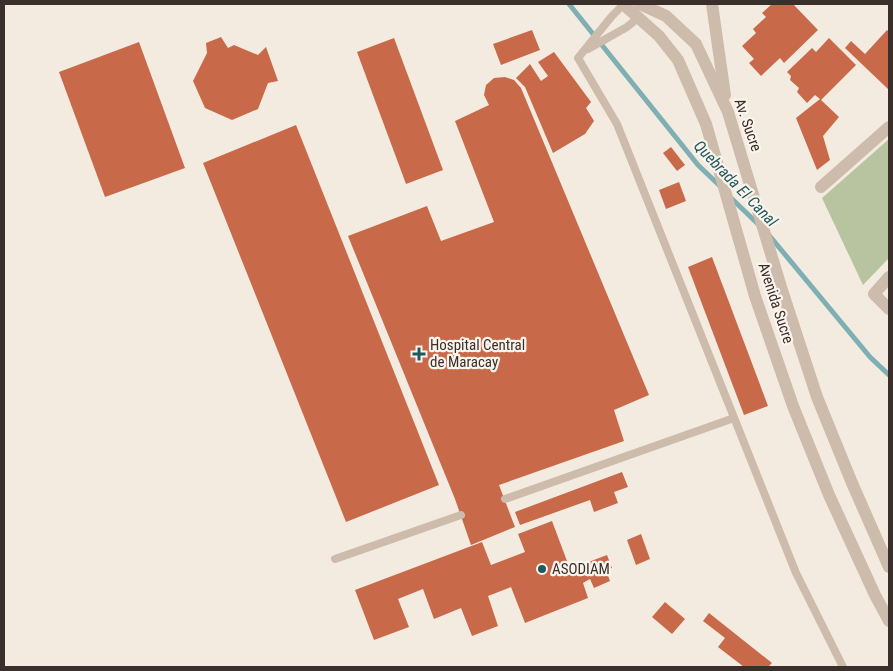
<svg xmlns="http://www.w3.org/2000/svg" width="893" height="671" font-family="'Roboto Condensed',sans-serif">
  <style>
    .green { fill: #b7c49f }
    .lines { fill: none; stroke-linecap: round; stroke-linejoin: round }
    .stream { stroke: #7eafb2; stroke-width: 5 }
    .building { fill: #c86949 }
    .service { stroke: #cdbbab; stroke-width: 8 }
    .minor { stroke: #cdbbab; stroke-width: 12 }
    .poi-dot { fill: #1e595d; stroke: #fbf4ed; stroke-width: 2 }
    .labels { text-anchor: middle; stroke-width: 4.5; stroke-linejoin: round; paint-order: stroke }
    .street-label { font-size: 15px; fill: #3a2f2a; stroke: #fbf4ed }
    .poi-label { font-size: 15px; fill: #3a2f2a; stroke: #fbf4ed; text-anchor: start }
    .water-label { font-size: 16px; font-style: italic; fill: #1e595d; stroke: #fbf4ed }
  </style>
  <rect width="100%" height="100%" fill="#f4ebe0"/>
  <!-- green -->
  <polygon class="green" points="889,139 889,258 863,285 822,198"/>
  <g class="lines">
    <!-- stream -->
    <g class="stream">
      <polyline points="569,4 698,165 720,186"/>
      <polyline points="729,196 759,225"/>
      <polyline points="768,234 870,357 889,375"/>
    </g>
  </g>
  <!-- building -->
  <g class="building">
    <polygon points="772,4 793,4 818,30 784,63 780,58 761,76 749,63 754,59 742,46 756,33 753,29 766,17 762,13"/>
    <polygon points="532,30 540,50 501,65 493,44"/>
    <polygon points="887,30 889,32 889,90 845,48 851,41 865,54"/>
    <polygon points="221,37 228,48 234,45 258,55 266,47 278,81 268,83 258,109 232,120 205,108 193,81 207,53 206,43"/>
    <polygon points="394,38 443,170 406,184 357,52"/>
    <polygon points="829,38 856,65 821,100 839,117 823,136 830,160 817,170 796,118 820,99 815,95 807,103 797,92 799,88 790,80 791,76 787,72 812,48 816,52"/>
    <polygon points="139,42 185,168 105,197 59,72"/>
    <polygon points="554,52 591,102 586,108 594,121 585,134 553,153 525,87 516,78 530,64 541,81 548,76 538,62"/>
    <polygon points="505,77 514,80 521,88 649,395 614,410 624,441 499,485 515,527 471,545 455,499 348,236 427,206 441,241 494,222 455,121 489,105 484,95 486,85 494,78"/>
    <polygon points="296,125 439,485 346,522 203,163"/>
    <polygon points="671,147 685,165 677,171 663,153"/>
    <polygon points="679,182 686,201 666,209 659,190"/>
    <polygon points="712,257 768,406 744,415 688,267"/>
    <polygon points="622,472 628,487 614,492 618,503 594,512 590,500 520,525 515,512"/>
    <polygon points="552,521 570,569 607,555 612,568 606,570 610,581 594,588 590,579 583,583 588,598 525,623 511,587 488,596 498,626 472,636 461,608 434,619 423,589 398,599 409,627 374,640 355,590 482,542 491,565 525,552 518,534"/>
    <polygon points="641,534 650,559 636,565 627,540"/>
    <polygon points="665,602 685,619 672,634 652,617"/>
    <polygon points="709,613 772,663 768,667 744,667 718,647 725,638 703,621"/>
  </g>
  <g class="lines">
    <!-- service -->
    <g class="service">
      <polyline points="623,5 612,16 578,58 617,124 796,573 843,667"/>
      <polyline points="588,49 627,27 639,17"/>
      <polyline points="505,499 734,418"/>
      <polyline points="335,559 461,515"/>
    </g>
    <!-- minor -->
    <g class="minor">
      <polyline points="623,4 659,36 678,60 706,124 755,296 793,406 829,495 875,595 889,621"/>
      <polyline points="640,4 666,16 696,44 728,112 781,287 817,397 852,483 889,567"/>
      <polyline points="712,4 725,95"/>
      <polyline points="821,187 889,127"/>
      <polyline points="889,277 874,294 889,309"/>
    </g>
  </g>
  <!-- markers -->
  <g class="poi-dot">
    <path d="M416.5 346.5h5v5h5v5h-5v5h-5v-5h-5v-5h5z"/>
    <circle cx="542" cy="569" r="5"/>
  </g>
  <g class="labels">
    <!-- street labels -->
    <g class="street-label">
      <text transform="translate(748 125) rotate(71)" y="5">Av. Sucre</text>
      <text transform="translate(776 303) rotate(72)" y="5">Avenida Sucre</text>
    </g>
    <!-- poi labels -->
    <g class="poi-label">
      <text x="430" y="350">Hospital Central<tspan x="430" dy="17">de Maracay</tspan></text>
      <text x="552" y="574">ASODIAM</text>
    </g>
    <!-- water labels -->
    <g class="water-label">
      <text transform="translate(736 183) rotate(46)" y="6">Quebrada El Canal</text>
    </g>
  </g>
  <!-- border -->
  <rect width="893" height="671" fill="none" stroke="#3a2f2a" stroke-width="10"/>
</svg>
